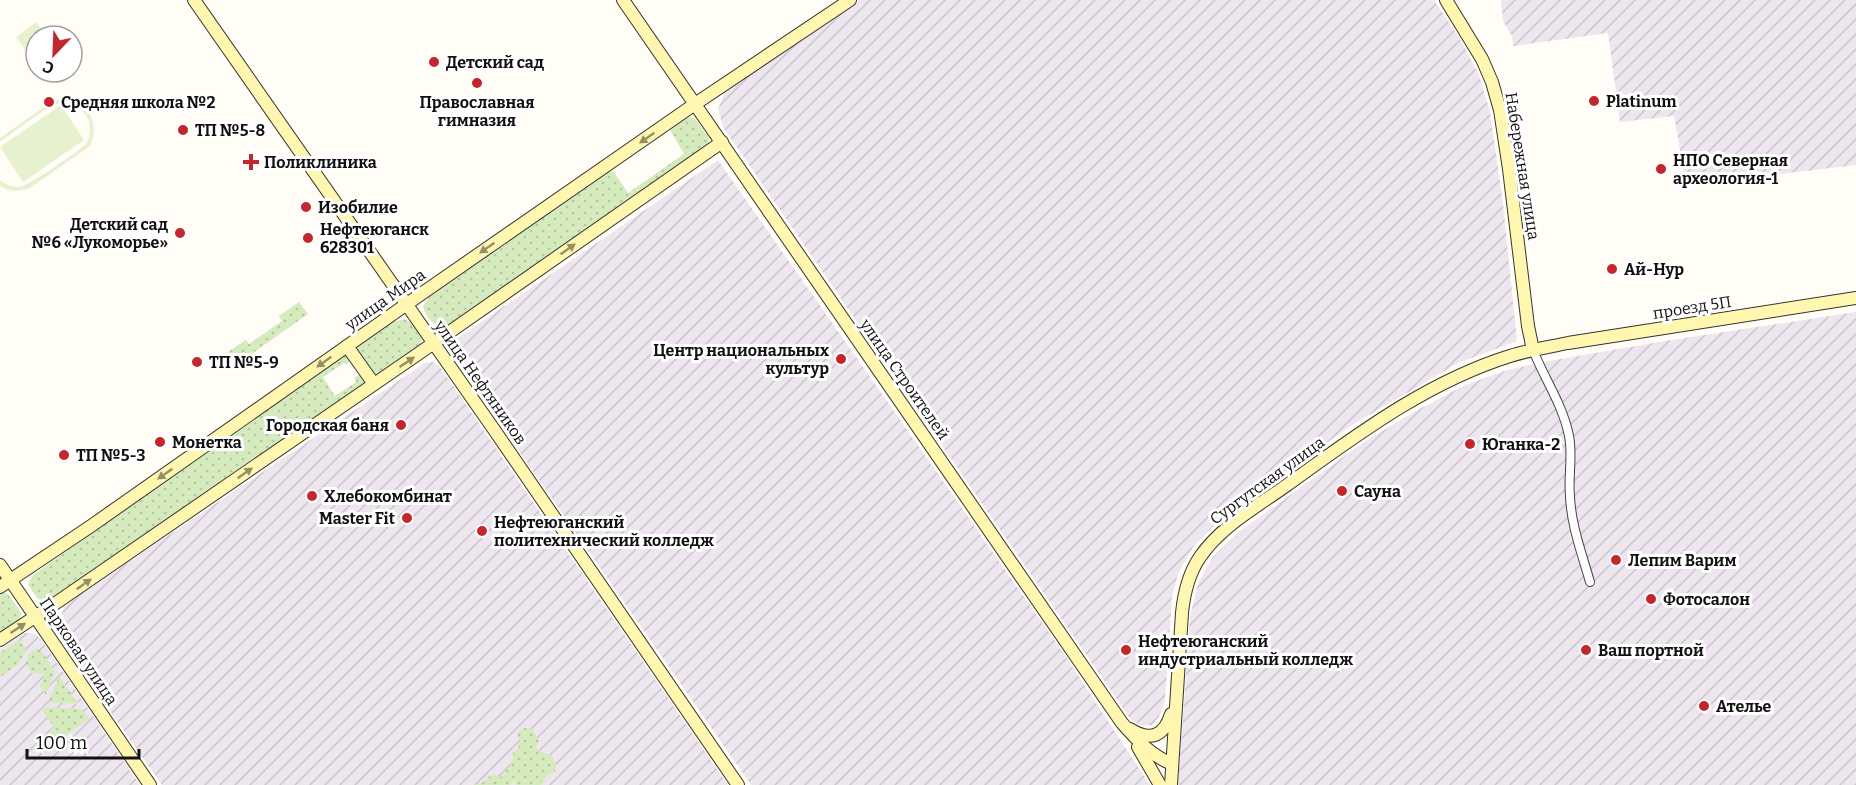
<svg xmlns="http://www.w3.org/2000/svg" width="1856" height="785" font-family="Bitter,serif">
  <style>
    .industrial { fill: url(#industrial-furrows) }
    .grass { fill: url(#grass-dots) }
    .pitch { fill: #e6f2cf }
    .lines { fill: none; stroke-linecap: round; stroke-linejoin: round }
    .street-casing { stroke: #444; stroke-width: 10 }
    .secondary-casing { stroke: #333; stroke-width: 14 }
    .street { stroke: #fff; stroke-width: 8 }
    .secondary { stroke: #fff6b0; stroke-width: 12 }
    .oneway { fill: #948f68 }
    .poi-dot { fill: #c4262e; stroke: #fff; stroke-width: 2 }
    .labels { text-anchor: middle; stroke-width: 6; stroke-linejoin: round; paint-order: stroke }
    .poi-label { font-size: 16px; font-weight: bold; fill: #111; stroke: #fff; text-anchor: start }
    .street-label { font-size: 16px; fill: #111; stroke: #fff }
  </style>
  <defs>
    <pattern id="industrial-furrows" width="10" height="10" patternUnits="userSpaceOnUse" patternTransform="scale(1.5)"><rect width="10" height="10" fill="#eee6ef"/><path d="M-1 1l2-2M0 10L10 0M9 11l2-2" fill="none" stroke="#cbc4cc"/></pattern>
    <pattern id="grass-dots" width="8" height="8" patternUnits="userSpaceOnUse" patternTransform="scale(1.5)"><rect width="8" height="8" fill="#d5ebbd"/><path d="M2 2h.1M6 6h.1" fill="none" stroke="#b6c8a1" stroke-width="1.8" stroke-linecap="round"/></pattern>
  </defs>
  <rect width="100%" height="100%" fill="#fffdf5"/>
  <!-- industrial -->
  <g class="industrial">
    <polygon points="859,0 1434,0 1460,39 1479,75 1490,112 1503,204 1517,341 1458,363 1352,425 1225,515 1194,545 1178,574 1172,597 1165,701 1159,717 1152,725 1143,726 1131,720 723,127 718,109 725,92"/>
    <polygon points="1501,0 1856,0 1856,165 1686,185 1674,116 1620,122 1608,33 1513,46 1512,36 1503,21"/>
    <polygon points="718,160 1062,651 1150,785 751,785 453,356 452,348 455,340"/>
    <polygon points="1856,312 1856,785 1178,785 1190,617 1198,583 1212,558 1240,531 1364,442 1414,412 1465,385 1507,370 1549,361 1659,342"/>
    <polygon points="433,362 440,367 728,785 162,785 64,645 61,626 62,613 66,604 425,363"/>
    <polygon points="24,633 33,633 40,638 140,785 0,785 0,649"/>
  </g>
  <!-- grass -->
  <g class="grass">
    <path d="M691,117L696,120L709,138L708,144L701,151L450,326C436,330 426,319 423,306L431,294L609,171L614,172L628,193L684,154L670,130L684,119Z"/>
    <polygon points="299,302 308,314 236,365 228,352 246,340 249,344 282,321 279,316"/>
    <polygon points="405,319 411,323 422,338 420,348 376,378 355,348 392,322"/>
    <path d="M344,355H346L351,360L346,365L344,363L323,377L335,396L356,382L354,378L360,374L365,377L366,383L50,601C38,605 34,593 28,584L33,575Z"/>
    <polygon points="4,593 8,594 22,614 19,621 0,634 0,594"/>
    <polygon points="19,640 26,648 19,664 0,677 0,653"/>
    <polygon points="37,649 40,649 55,671 46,695 40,686 44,674 32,673 25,663 29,654"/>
    <polygon points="59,676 78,704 51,702 50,699"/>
    <path d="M47,707L82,709L89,719L59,740C53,739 50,737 49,732L53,726L42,710Z"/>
    <polygon points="525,728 532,729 539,741 536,747 538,750 552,756 556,766 555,771 546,777 541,785 516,785 514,781 510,785 473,785 482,783 492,774 502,777 513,761 512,754 519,748 518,743 521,742 518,736 518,732"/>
  </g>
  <!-- pitch -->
  <g class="pitch">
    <polygon points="36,22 46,36 36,36 36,56 32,59 16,37"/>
    <path d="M65,98C89,100 100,126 90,146L30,188C20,192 9,192 0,186V180C6,185 14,188 22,186C31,184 79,151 86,144C91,135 92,126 87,117C82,109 73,101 64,102C50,103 13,133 0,142V138L51,102Z"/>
    <polygon points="61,105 84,140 23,182 0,147"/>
  </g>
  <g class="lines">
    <defs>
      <path id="street" d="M1533,350C1544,378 1563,405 1569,436C1573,455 1568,476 1570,496C1571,525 1582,554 1590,582"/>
      <g id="secondary">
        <polyline points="194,0 495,431 738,785"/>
        <path d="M623,0L1122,723C1137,740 1150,755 1172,764"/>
        <polyline points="1446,0 1482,59 1492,82 1500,110 1509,169 1528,326 1533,350"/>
        <polyline points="347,346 374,384"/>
        <polyline points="0,565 150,785"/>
        <polyline points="0,587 91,526 424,292 695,104 850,0"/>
        <polyline points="0,640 53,605 418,354 722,142"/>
        <path d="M1130,729C1151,742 1164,736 1171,714"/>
        <polyline points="1138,747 1160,785"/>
        <path d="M1171,785L1182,613C1184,593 1189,573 1200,557C1221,526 1258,506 1287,485C1358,434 1427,382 1510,356C1529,350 1549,347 1568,343L1856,298"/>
      </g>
    </defs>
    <!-- street casing -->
    <use href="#street" class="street-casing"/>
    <!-- secondary casing -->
    <use href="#secondary" class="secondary-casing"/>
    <!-- street -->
    <use href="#street" class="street"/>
    <!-- secondary -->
    <use href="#secondary" class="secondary"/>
  </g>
  <!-- one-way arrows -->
  <defs><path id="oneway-solid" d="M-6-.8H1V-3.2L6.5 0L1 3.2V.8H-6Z" transform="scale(1.5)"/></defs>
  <g class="oneway">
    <use href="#oneway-solid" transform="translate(647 138) rotate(145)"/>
    <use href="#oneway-solid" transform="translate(487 248) rotate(145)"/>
    <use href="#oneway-solid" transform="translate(568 249) rotate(-35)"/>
    <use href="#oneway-solid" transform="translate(324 362) rotate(145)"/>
    <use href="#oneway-solid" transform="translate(407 362) rotate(-34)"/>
    <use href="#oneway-solid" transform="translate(245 473) rotate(-35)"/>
    <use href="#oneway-solid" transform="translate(165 474) rotate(145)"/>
    <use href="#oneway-solid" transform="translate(84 584) rotate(-35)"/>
    <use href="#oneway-solid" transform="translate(18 628) rotate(-33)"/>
  </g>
  <!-- markers -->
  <g class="poi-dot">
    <circle cx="434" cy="62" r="6"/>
    <circle cx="477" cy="83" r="6"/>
    <circle cx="1594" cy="101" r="6"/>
    <circle cx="49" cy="102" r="6"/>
    <circle cx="183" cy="130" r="6"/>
    <path d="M248 153h6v6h6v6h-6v6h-6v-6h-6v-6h6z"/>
    <circle cx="1661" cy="169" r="6"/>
    <circle cx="306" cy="207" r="6"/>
    <circle cx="180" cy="233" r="6"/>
    <circle cx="308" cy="238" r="6"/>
    <circle cx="1612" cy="269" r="6"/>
    <circle cx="841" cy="359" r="6"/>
    <circle cx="197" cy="362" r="6"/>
    <circle cx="401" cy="425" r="6"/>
    <circle cx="160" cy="442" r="6"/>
    <circle cx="1470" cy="444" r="6"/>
    <circle cx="64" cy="455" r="6"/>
    <circle cx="1342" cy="491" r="6"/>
    <circle cx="312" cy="496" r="6"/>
    <circle cx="407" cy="518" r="6"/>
    <circle cx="482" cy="531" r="6"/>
    <circle cx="1616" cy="560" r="6"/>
    <circle cx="1651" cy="599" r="6"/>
    <circle cx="1126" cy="650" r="6"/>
    <circle cx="1586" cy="650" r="6"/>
    <circle cx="1704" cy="706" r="6"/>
  </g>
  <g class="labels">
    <!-- poi labels -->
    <g class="poi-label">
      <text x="446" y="68">Детский сад</text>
      <text x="1606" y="107">Platinum</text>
      <text x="61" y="108">Средняя школа №2</text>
      <text x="477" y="108" text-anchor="middle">Православная<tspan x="477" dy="18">гимназия</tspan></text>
      <text x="195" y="136">ТП №5-8</text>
      <text x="1673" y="166">НПО Северная<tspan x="1673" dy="18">археология-1</tspan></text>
      <text x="264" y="168">Поликлиника</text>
      <text x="318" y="213">Изобилие</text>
      <text x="168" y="230" text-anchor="end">Детский сад<tspan x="168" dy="18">№6 «Лукоморье»</tspan></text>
      <text x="320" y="235">Нефтеюганск<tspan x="320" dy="18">628301</tspan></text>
      <text x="1624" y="275">Ай-Нур</text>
      <text x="829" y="356" text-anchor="end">Центр национальных<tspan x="829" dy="18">культур</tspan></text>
      <text x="209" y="368">ТП №5-9</text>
      <text x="389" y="431" text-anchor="end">Городская баня</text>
      <text x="172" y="448">Монетка</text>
      <text x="1482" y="450">Юганка-2</text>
      <text x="76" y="461">ТП №5-3</text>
      <text x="1354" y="497">Сауна</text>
      <text x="324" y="502">Хлебокомбинат</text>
      <text x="395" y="524" text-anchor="end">Master Fit</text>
      <text x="494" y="528">Нефтеюганский<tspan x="494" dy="18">политехнический колледж</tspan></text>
      <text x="1628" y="566">Лепим Варим</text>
      <text x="1663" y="605">Фотосалон</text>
      <text x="1138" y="647">Нефтеюганский<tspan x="1138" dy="18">индустриальный колледж</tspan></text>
      <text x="1598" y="656">Ваш портной</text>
      <text x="1716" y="712">Ателье</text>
    </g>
    <!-- street labels -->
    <g class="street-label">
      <text transform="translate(1523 166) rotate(81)" y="6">Набережная улица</text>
      <text transform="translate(385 299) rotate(-35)" y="6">улица Мира</text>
      <text transform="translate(1692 307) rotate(-9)" y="6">проезд 5П</text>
      <text transform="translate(905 379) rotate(55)" y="6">улица Строителей</text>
      <text transform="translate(481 382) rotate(55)" y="6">улица Нефтяников</text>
      <text transform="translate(1267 480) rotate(-36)" y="6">Сургутская улица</text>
      <text transform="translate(79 651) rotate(56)" y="6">Парковая улица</text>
    </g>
  </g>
  <!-- north arrow -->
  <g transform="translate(54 54) rotate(203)"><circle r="28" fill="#ffffff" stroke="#a0a0a0" stroke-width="1.5"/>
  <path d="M0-4.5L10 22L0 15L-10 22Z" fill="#c4262e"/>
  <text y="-9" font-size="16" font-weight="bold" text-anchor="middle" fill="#111111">С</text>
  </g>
  <!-- scale -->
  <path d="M27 749v9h112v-9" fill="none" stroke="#111111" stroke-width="3"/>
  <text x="36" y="749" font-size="18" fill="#111111" stroke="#ffffff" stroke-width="4.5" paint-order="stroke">100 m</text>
</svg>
